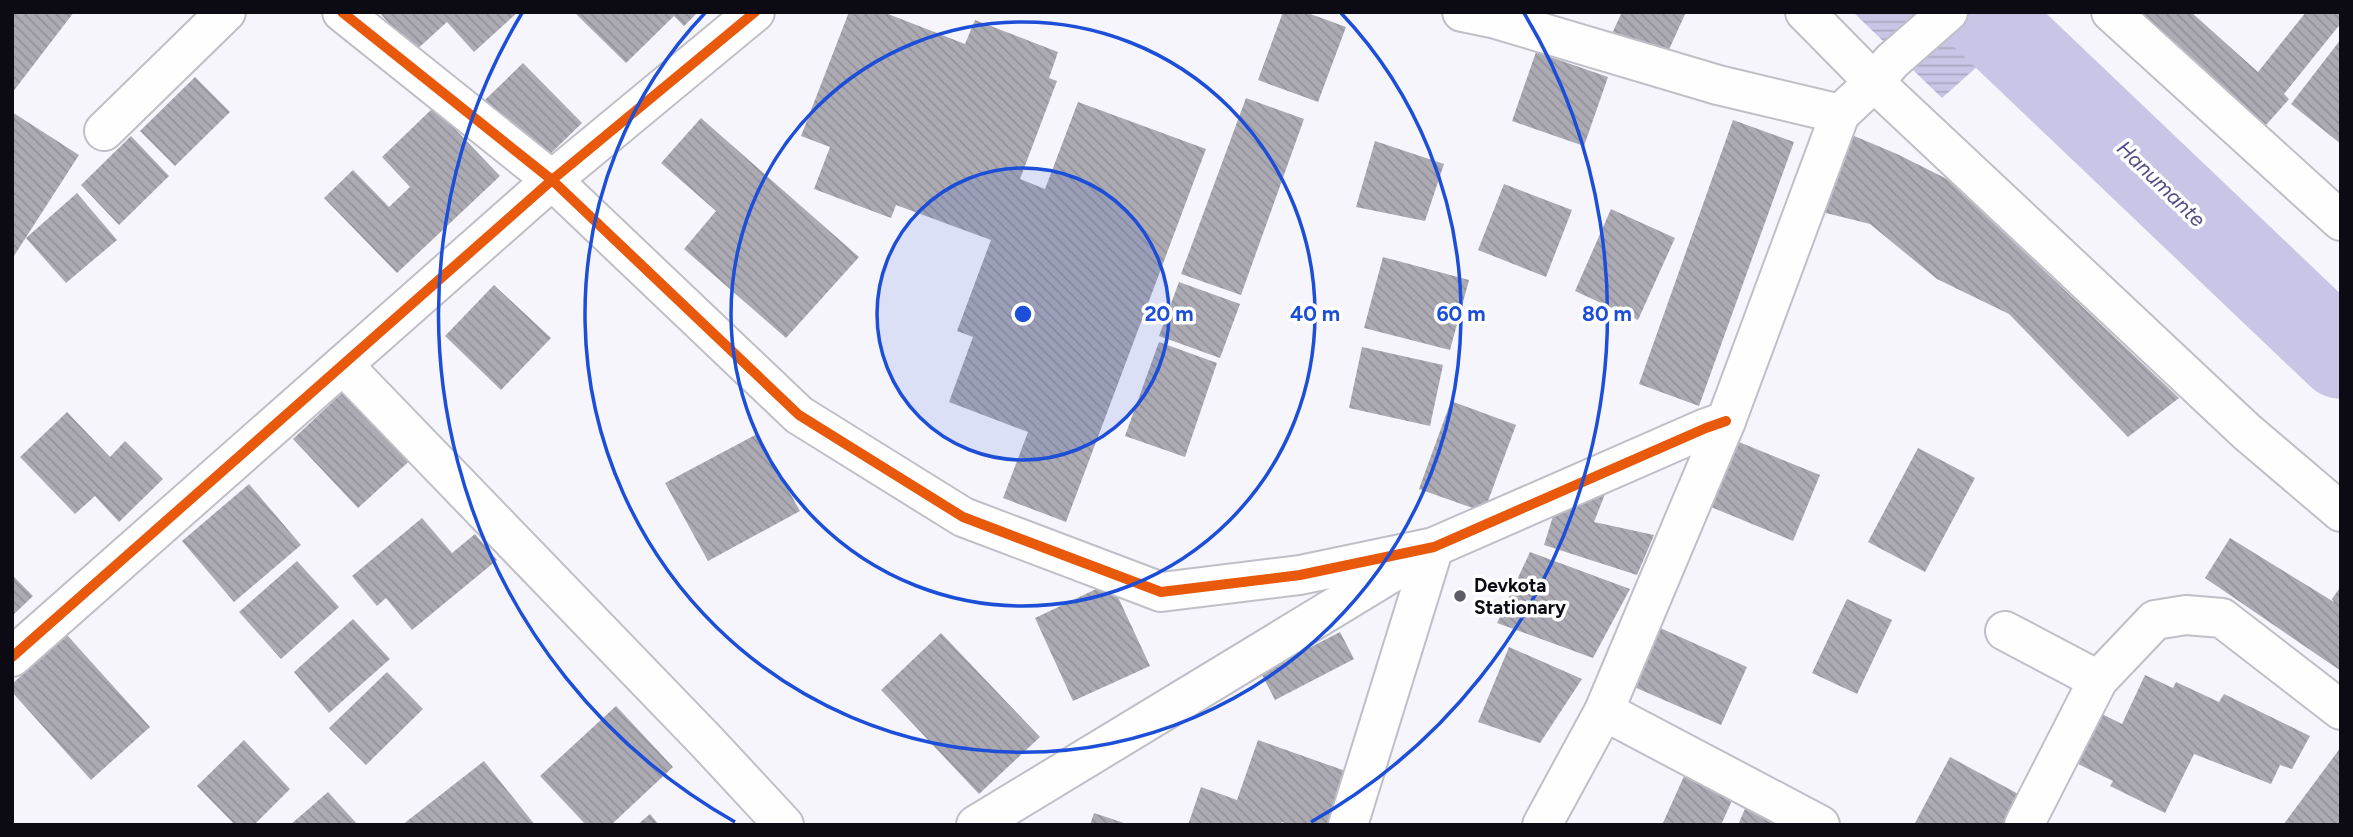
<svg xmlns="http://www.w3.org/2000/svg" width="2353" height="837" font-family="Figtree,sans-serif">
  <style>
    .water { fill: url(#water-rules) }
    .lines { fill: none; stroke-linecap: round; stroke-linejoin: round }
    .river { stroke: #c8c5e6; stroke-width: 88 }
    .building { fill: url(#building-back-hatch) }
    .minor-casing { stroke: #bfbfc7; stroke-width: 42 }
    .minor { stroke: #fefefe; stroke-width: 38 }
    .cycleway-casing { stroke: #fff; stroke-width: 15 }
    .cycleway { stroke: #e8590c; stroke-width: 10 }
    .ring { fill: none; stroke: #1d4ed8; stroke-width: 3.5 }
    .poi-dot { fill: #5e5d65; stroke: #fff; stroke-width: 2.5 }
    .labels { text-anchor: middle; stroke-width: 7; stroke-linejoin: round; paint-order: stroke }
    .poi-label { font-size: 19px; font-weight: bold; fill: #0c0b14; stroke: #fff; text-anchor: start }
    .water-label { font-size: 21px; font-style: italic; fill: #534c85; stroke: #fff }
    .centre { fill: #1d4ed8; stroke: #fff; stroke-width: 3.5 }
    .ring-label { font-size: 21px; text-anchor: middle; font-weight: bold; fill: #1d4ed8; stroke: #fff; stroke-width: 7; stroke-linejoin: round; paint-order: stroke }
  </style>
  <defs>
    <pattern id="water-rules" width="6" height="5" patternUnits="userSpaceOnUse" patternTransform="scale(1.75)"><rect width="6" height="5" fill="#c8c5e6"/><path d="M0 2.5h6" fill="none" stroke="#aba8c4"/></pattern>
    <pattern id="building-back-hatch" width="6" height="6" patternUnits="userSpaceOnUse" patternTransform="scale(1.75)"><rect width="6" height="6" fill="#acabb4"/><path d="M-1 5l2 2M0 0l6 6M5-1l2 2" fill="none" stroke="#93929a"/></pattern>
  </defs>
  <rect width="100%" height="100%" fill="#f5f5fb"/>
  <!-- water -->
  <polygon class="water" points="1853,12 2029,12 2033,17 1942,98"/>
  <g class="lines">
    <!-- river -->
    <polyline class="river" points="1981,12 2341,355"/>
  </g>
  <!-- building -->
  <g class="building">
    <polygon points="12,12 74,12 12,93"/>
    <polygon points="379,12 518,12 474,52 447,22 414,52"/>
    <polygon points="574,12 698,12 684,26 674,16 626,63"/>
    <polygon points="849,12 883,12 965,44 975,20 1058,52 1049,78 1057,81 1020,179 1045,189 1078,102 1206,149 1066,522 1003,498 1028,432 949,402 973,337 957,331 991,240 896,205 891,218 814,189 830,147 801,136"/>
    <polygon points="1283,12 1305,12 1346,27 1318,102 1258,80"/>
    <polygon points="1622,12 1686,12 1662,65 1609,40"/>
    <polygon points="2137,12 2191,12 2258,72 2306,12 2341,12 2341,23 2284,94 2289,99 2266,125"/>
    <polygon points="2341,39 2341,144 2291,104"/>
    <polygon points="1536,52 1608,77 1584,146 1512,121"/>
    <polygon points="523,63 582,123 544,160 485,100"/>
    <polygon points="195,77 230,112 175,166 140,131"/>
    <polygon points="1246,98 1304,119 1241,295 1181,274"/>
    <polygon points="434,107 500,176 397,273 324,198 353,170 389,207 410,187 382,157"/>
    <polygon points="12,112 79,155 12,259"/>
    <polygon points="701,118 859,257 786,338 684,249 716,211 661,163"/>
    <polygon points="1733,120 1794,142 1699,406 1639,384"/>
    <polygon points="1847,133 1897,154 1947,179 2179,398 2128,437 2009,314 1937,279 1870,224 1822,212"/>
    <polygon points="131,136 169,176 119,225 81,185"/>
    <polygon points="1375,141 1444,164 1425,221 1356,207"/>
    <polygon points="1504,184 1572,210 1546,277 1478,250"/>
    <polygon points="77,193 117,240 66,283 26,238"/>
    <polygon points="1611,209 1675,238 1638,320 1575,291"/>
    <polygon points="1383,257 1469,280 1450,350 1364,328"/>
    <polygon points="1179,282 1240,304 1220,358 1159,336"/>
    <polygon points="494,285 551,338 501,390 445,336"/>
    <polygon points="1159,342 1217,363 1185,457 1125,436"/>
    <polygon points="1362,347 1443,365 1430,426 1349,408"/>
    <polygon points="342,393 374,427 382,420 416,455 358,508 293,439"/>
    <polygon points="1451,401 1516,425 1484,512 1419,489"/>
    <polygon points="67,412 110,457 125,441 163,479 119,522 95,496 75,514 20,457"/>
    <polygon points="757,434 800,511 708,561 665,483"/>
    <polygon points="1739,442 1820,475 1793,541 1711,507"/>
    <polygon points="1918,448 1975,478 1925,572 1868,542"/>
    <polygon points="249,484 301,545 234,602 182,541"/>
    <polygon points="1607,489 1594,522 1654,535 1637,575 1544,545 1554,513"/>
    <polygon points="422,518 452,553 475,534 497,560 412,630 386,598 377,606 352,576"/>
    <polygon points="2230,538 2334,602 2332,599 2341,586 2341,671 2205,578"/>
    <polygon points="1530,552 1630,589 1593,658 1497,623"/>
    <polygon points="297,561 339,607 281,659 239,612"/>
    <polygon points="12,575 33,596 12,616"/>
    <polygon points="1111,582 1150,666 1073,701 1035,618"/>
    <polygon points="1847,599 1892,620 1857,694 1812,673"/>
    <polygon points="353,619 390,659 329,713 294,672"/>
    <polygon points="1658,627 1747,667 1721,725 1632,686"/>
    <polygon points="1340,632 1354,659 1275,700 1261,673"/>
    <polygon points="941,633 1040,737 979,794 881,690"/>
    <polygon points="67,635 150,727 91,780 12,692 12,684"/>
    <polygon points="1509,647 1582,679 1540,743 1478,722"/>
    <polygon points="387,672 423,709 366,765 329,728"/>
    <polygon points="2145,675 2173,688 2176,682 2219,702 2224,694 2310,736 2292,769 2280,765 2271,784 2194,754 2165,813 2110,786 2113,781 2076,763 2100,713 2122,724"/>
    <polygon points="616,706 673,767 611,825 586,825 540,776"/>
    <polygon points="244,740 290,789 254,825 235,825 197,786"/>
    <polygon points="1258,740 1354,774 1336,825 1290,825 1282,822 1281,825 1188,825 1201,787 1237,800"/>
    <polygon points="2341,747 2341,825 2283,825"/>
    <polygon points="1950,757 2022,796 2007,825 1914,825"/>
    <polygon points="484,761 535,825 402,825"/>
    <polygon points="1685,774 1734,796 1721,825 1662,825"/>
    <polygon points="328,792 358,825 290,825"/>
    <polygon points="1747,804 1794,825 1738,825"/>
    <polygon points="1094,813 1127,824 1127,825 1090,825"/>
    <polygon points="650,814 659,825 637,825"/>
  </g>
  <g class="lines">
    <defs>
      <g id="minor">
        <polyline points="342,12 552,180 799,415 963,517 1161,592 1300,575 1434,547 1706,428 1726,421"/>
        <polyline points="1462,12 1496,19 1718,85 1840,114"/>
        <polyline points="1805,12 1874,82 2247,432 2341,512"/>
        <polyline points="2111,12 2341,221"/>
        <polyline points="104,131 226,12"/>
        <polyline points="343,365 707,742 784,825"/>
        <polyline points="2005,631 2098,680"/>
        <polyline points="12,657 552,180 755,12"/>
        <polyline points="1604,711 1820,825"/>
        <polyline points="976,825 1411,561"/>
        <polyline points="1348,825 1434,547"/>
        <polyline points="1542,825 1604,711 1726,421 1840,114 1874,82 1892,61 1948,12"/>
        <polyline points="2024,825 2098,680 2155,620 2186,615 2222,618 2341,710"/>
      </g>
    </defs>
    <!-- minor casing -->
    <use href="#minor" class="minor-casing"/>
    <!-- minor -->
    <use href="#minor" class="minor"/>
    <defs>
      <g id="cycleway">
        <polyline points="342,12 552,180 799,415 963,517 1161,592 1300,575 1434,547 1706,428 1726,421"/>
        <polyline points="12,657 552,180 755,12"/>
      </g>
    </defs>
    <!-- cycleway casing -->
    <use href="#cycleway" class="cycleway-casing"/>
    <!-- cycleway -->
    <use href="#cycleway" class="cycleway"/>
  </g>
  <!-- distance rings -->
  <circle cx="1023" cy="314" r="146" fill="#1d4ed8" fill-opacity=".12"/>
  <g class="ring">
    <circle cx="1023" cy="314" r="146"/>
    <circle cx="1023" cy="314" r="292"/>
    <path d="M1341 13A438 438 0 1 1 705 13"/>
    <path d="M735 822A584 584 0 0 1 522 13M1524 13A584 584 0 0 1 1311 822"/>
  </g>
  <!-- markers -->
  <circle class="poi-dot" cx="1460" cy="596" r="7"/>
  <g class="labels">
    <!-- poi labels -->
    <g class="poi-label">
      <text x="1474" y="592">Devkota<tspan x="1474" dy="22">Stationary</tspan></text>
    </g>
    <!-- water labels -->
    <g class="water-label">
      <text transform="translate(2161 184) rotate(44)" y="7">Hanumante</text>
    </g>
  </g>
  <circle cx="1023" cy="314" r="10" class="centre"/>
  <g class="ring-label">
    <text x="1169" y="321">20 m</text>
    <text x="1315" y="321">40 m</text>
    <text x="1461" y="321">60 m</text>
    <text x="1607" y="321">80 m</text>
  </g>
  <!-- border -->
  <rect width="2353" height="837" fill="none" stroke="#0c0b14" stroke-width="28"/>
</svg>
